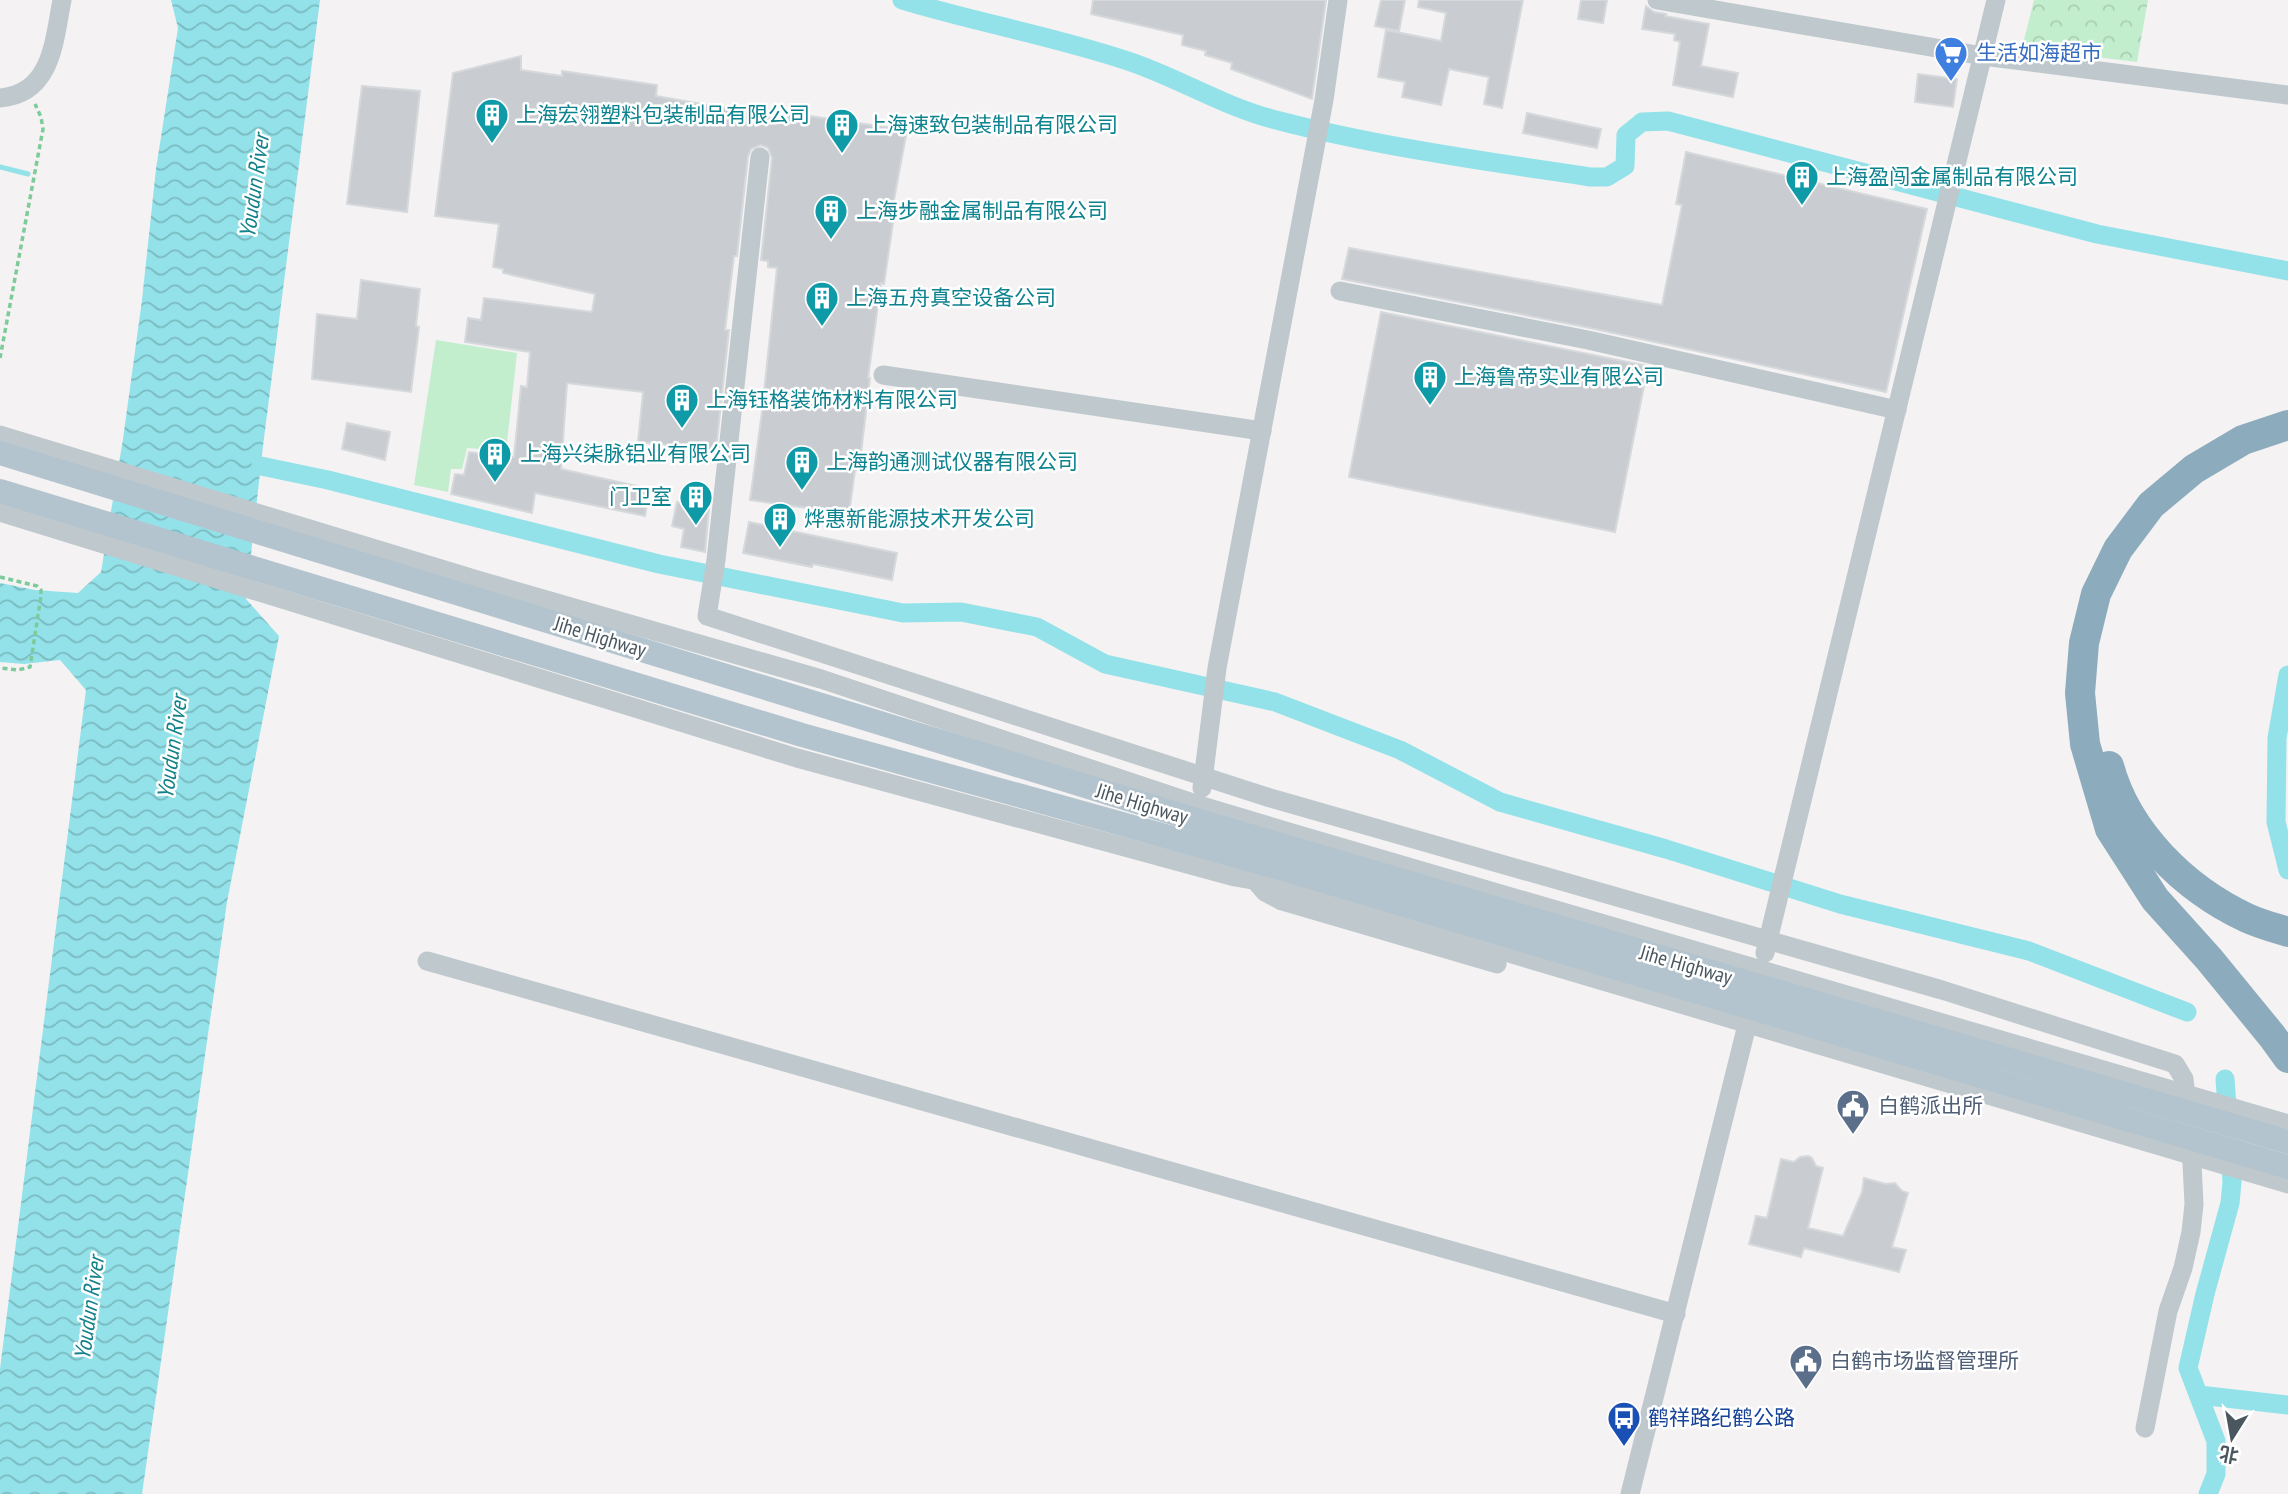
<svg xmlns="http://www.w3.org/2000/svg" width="2288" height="1494" font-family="'PT Sans Narrow','Noto Sans SC',sans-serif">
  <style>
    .grass { fill: #c3eece }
    .forest { fill: url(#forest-crowns) }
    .water { fill: url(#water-waves) }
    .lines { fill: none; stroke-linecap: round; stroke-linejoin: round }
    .stream { stroke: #93e2e9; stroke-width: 5 }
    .canal { stroke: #93e2e9; stroke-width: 19 }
    .building { fill: #c9cdd1; stroke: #d6d9dc; stroke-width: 2 }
    .path { stroke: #7dcb9a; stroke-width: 3.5; stroke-dasharray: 5 3.5; stroke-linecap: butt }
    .minor { stroke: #bec8cd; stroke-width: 19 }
    .major { stroke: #b3c4ce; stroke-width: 24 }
    .highway { stroke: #8cabbd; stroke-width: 30 }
    .labels { text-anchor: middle; stroke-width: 5; stroke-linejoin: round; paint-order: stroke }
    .shop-label { font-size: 21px; fill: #366cbe; stroke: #fff; text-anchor: start }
    .culture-label { font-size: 21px; fill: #0d838f; stroke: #fff; text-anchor: start }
    .street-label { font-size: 21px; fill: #4a575e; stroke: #fff }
    .service-label { font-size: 21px; fill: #4e5e75; stroke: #fff; text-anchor: start }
    .transit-label { font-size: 21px; fill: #164399; stroke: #fff; text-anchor: start }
    .water-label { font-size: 23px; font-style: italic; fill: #13818a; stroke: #fff }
  </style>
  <defs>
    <pattern id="forest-crowns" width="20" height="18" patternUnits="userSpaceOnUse" patternTransform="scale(1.75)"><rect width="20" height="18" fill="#c3eece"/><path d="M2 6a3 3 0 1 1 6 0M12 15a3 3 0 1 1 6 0" fill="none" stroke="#a9ceb3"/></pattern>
    <pattern id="water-waves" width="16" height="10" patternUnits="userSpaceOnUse" patternTransform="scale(1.75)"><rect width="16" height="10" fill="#93e2e9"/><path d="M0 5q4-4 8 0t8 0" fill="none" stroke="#7abac0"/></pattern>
  </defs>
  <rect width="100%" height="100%" fill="#f4f2f2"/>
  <!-- grass -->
  <polygon class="grass" points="436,340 517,353 506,451 467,448 462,469 451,469 448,492 414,485"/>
  <!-- forest -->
  <polygon class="forest" points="2034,0 2148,0 2137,62 2022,48"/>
  <!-- water -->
  <polygon class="water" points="171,0 320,0 263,446 246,599 279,636 227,902 142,1494 0,1494 0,1369 86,690 60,660 24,664 0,662 0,583 35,590 78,593 101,572 123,439 142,300 156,169 178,28"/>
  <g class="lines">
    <!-- stream -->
    <polyline class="stream" points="0,167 28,174"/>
    <!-- canal -->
    <g class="canal">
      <path d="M902,0C977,23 1054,36 1128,61C1179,78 1224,107 1276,120C1379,147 1485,161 1590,177H1607L1625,166L1626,135L1642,122L1668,121L2097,234L2288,271"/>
      <polyline points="261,466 328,480 659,564 903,613 961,612 1037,627 1105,664 1275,702 1400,750 1500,802 1666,849 1840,904 2029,951 2187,1012"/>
      <polyline points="2288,675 2277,738 2276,822 2288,870"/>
      <polyline points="2225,1079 2228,1120"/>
      <polyline points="2199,1395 2288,1405"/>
      <polyline points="2208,1494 2216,1474 2216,1441 2188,1368 2205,1294 2230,1203 2232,1182 2230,1154"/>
    </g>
  </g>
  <!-- building -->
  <g class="building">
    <polygon points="1093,0 1326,0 1312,99 1231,69 1232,63 1205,55 1206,51 1182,45 1183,35 1091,14"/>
    <polygon points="1381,0 1405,0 1399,31 1375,26"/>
    <polygon points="1419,0 1523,0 1502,108 1484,104 1489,77 1449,69 1441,105 1402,97 1405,82 1378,77 1386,30 1441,41 1446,13 1418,7"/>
    <polygon points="1581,0 1607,0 1603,23 1578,19"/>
    <polygon points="1646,6 1654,12 1666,14 1665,16 1709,24 1701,66 1738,73 1733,97 1673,85 1680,42 1674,40 1675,34 1642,29"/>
    <polygon points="521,56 521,70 562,76 562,71 657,85 656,96 788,119 788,113 907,130 891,216 894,216 884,284 881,283 868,378 870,378 859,470 855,470 849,514 750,500 762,412 777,268 768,267 768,261 761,260 772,158 768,148 761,145 751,149 748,156 737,256 734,256 725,330 729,330 716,450 638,442 643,392 567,383 561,469 650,489 645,516 535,493 532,513 451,494 455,474 464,475 469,452 514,457 521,386 527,387 530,352 465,342 468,318 481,320 484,298 592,312 595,294 503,273 503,269 493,267 499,224 435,216 453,73"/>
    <polygon points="1918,74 1957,79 1953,107 1915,102"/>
    <polygon points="362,86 420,91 407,212 347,204"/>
    <polygon points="1527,113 1601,129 1597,148 1523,133"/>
    <polygon points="1686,152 1927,209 1886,392 1590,328 1342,279 1349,248 1662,305 1682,205 1676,204"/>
    <polygon points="361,280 420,289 416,326 419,327 411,392 312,379 317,314 357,319"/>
    <polygon points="1381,312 1648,366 1615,532 1349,477"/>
    <polygon points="347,423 390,432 385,460 342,449"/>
    <polygon points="677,502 709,509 705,552 681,547 684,529 672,526"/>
    <polygon points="749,522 897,553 892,580 813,564 812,567 743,553"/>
    <polygon points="1808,1156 1812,1158 1816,1166 1823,1168 1808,1228 1843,1236 1862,1192 1864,1178 1886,1184 1895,1183 1902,1191 1908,1193 1892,1247 1906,1250 1899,1272 1804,1248 1801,1257 1749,1244 1756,1216 1767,1218 1781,1159 1794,1162 1800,1157"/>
  </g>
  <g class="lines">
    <!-- path -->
    <g class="path">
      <polyline points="0,358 43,129 41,117 35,104"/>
      <polyline points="0,577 37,586 41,590 41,596 30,667 18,670 0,668"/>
    </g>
    <!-- minor -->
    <g class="minor">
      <polyline points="1657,0 1983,56 2288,95"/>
      <path d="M0,98C52,94 54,41 62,0"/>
      <polyline points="760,157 716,560 707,616 1267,797 1942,990 2175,1064 2184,1079 2187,1104"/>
      <polyline points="1340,291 1588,340 1897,410"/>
      <polyline points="883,375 1262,431"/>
      <polyline points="0,435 481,581 821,679 1199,805 1289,832 2288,1124"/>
      <polyline points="0,512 797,758 1235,877 1276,884 2288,1184"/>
      <polyline points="1202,788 1217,668 1324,100 1338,0"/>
      <polyline points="1258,884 1265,892 1282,901 1497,964"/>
      <polyline points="1765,953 1996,0"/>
      <polyline points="427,961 1676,1314"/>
      <polyline points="2145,1428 2168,1311 2183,1268 2191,1232 2194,1204 2191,1144"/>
      <polyline points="1630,1494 1750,1013"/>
    </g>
    <!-- major -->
    <g class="major">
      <polyline points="0,453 1196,820 2288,1142"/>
      <polyline points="0,491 802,735 1280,868 2288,1167"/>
    </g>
    <!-- highway -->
    <g class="highway">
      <polyline points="2288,425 2243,440 2194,469 2151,505 2118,549 2096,594 2084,643 2080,693 2085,744 2110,829 2155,899 2209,959 2272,1036 2288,1058"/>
      <path d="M2109,766C2127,833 2185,889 2247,918C2260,924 2275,928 2288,932"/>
    </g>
  </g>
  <!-- icons -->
  <defs>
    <symbol id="supermarket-pin" viewBox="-11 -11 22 30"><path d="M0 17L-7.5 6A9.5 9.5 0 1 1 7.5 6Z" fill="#3f7fe0" stroke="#fff"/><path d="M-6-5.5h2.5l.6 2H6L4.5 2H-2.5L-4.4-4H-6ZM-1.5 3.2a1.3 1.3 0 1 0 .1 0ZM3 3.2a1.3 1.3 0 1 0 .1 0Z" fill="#fff"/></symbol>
    <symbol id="building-pin" viewBox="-11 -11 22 30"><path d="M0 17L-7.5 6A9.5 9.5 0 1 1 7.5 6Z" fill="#0f9aa8" stroke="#fff"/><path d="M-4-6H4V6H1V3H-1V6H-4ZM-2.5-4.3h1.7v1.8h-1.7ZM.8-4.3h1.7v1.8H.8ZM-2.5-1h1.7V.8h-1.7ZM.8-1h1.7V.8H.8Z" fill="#fff"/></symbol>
    <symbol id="civic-pin" viewBox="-11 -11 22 30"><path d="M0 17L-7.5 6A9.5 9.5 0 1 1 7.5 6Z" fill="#5c6f8a" stroke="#fff"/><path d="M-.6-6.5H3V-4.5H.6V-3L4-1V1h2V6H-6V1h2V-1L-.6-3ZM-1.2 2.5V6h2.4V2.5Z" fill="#fff"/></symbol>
    <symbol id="bus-pin" viewBox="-11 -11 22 30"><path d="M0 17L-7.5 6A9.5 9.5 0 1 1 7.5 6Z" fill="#1a4fb4" stroke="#fff"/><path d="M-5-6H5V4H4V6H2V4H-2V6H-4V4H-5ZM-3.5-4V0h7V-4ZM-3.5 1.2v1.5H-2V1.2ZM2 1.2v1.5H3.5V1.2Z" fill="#fff"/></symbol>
  </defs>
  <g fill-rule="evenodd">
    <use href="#supermarket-pin" x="1932" y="34" width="38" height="52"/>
    <use href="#building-pin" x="473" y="96" width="38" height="52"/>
    <use href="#building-pin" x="823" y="106" width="38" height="52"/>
    <use href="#building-pin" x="1783" y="158" width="38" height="52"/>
    <use href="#building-pin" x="812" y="192" width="38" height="52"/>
    <use href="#building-pin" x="803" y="279" width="38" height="52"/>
    <use href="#building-pin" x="1411" y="358" width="38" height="52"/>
    <use href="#building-pin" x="663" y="381" width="38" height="52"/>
    <use href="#building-pin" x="476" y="435" width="38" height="52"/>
    <use href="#building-pin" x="783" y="443" width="38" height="52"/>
    <use href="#building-pin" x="677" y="478" width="38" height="52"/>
    <use href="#building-pin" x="761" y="500" width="38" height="52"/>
    <use href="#civic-pin" x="1834" y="1087" width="38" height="52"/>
    <use href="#civic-pin" x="1787" y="1342" width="38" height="52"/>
    <use href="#bus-pin" x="1605" y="1399" width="38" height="52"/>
  </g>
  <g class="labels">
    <!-- shop labels -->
    <g class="shop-label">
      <text x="1976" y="60">生活如海超市</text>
    </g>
    <!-- culture labels -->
    <g class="culture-label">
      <text x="516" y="122">上海宏翎塑料包装制品有限公司</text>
      <text x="866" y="132">上海速致包装制品有限公司</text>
      <text x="1826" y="184">上海盈闯金属制品有限公司</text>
      <text x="856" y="218">上海步融金属制品有限公司</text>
      <text x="846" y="305">上海五舟真空设备公司</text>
      <text x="1454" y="384">上海鲁帝实业有限公司</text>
      <text x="706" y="407">上海钰格装饰材料有限公司</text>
      <text x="520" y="461">上海兴柒脉铝业有限公司</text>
      <text x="826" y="469">上海韵通测试仪器有限公司</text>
      <text x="672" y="504" text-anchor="end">门卫室</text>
      <text x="804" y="526">烨惠新能源技术开发公司</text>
    </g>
    <!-- street labels -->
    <g class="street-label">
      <text transform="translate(600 637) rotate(17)" y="7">Jihe Highway</text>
      <text transform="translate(1142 804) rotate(17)" y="7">Jihe Highway</text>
      <text transform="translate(1686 965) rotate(16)" y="7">Jihe Highway</text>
    </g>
    <!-- service labels -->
    <g class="service-label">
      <text x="1878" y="1113">白鹤派出所</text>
      <text x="1830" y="1368">白鹤市场监督管理所</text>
    </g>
    <!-- transit labels -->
    <g class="transit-label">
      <text x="1648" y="1425">鹤祥路纪鹤公路</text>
    </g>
    <!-- water labels -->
    <g class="water-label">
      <text transform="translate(254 186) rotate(-82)" y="8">Youdun River</text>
      <text transform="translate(172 747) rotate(-82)" y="8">Youdun River</text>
      <text transform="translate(89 1308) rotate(-82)" y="8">Youdun River</text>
    </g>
  </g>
  <!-- north arrow -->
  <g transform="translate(2232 1438) rotate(191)" stroke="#ffffff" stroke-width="5" paint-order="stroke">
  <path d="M0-5L12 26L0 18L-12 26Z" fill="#4a575e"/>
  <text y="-10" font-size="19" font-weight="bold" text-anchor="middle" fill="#4a575e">北</text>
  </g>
</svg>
